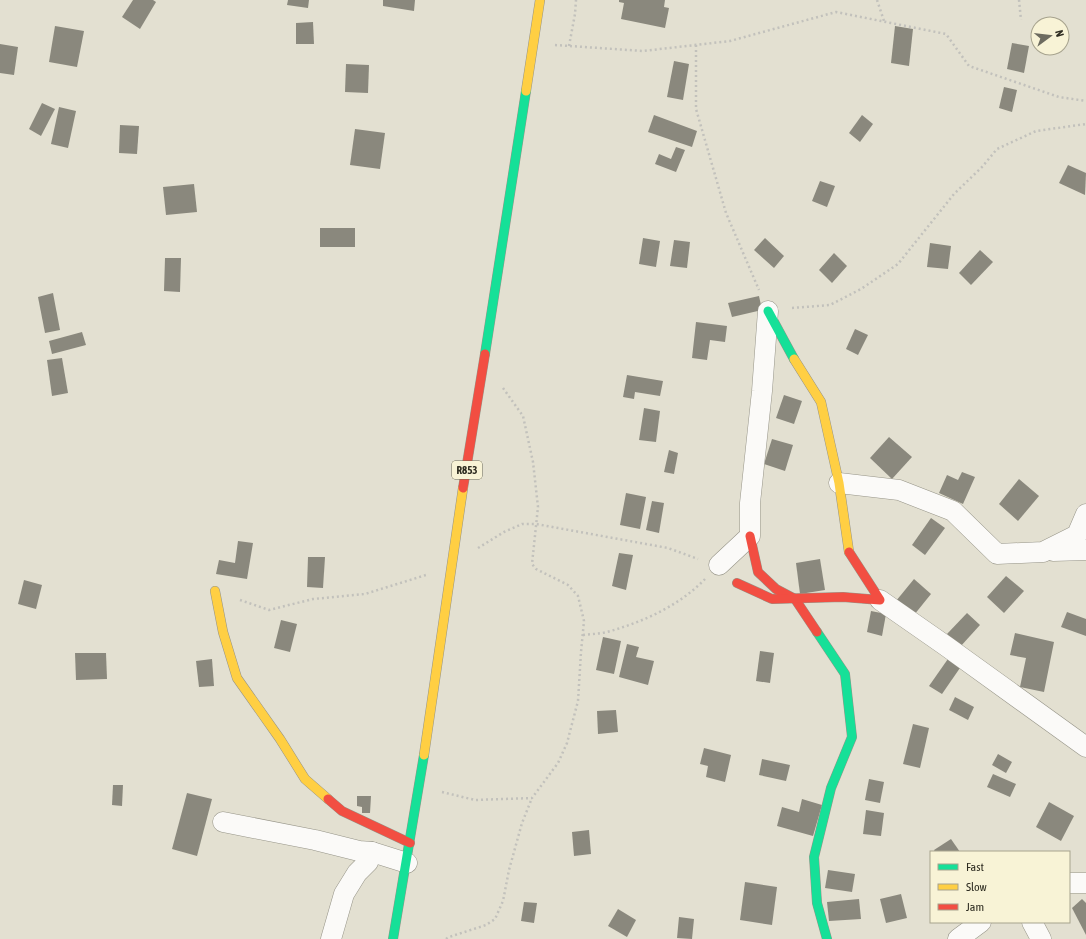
<svg xmlns="http://www.w3.org/2000/svg" width="1086" height="939" font-family="'Asap Condensed',sans-serif">
  <style>
    .building { fill: #8a887d }
    .lines { fill: none; stroke-linecap: round; stroke-linejoin: round }
    .street-casing { stroke: #969488; stroke-width: 21 }
    .fast-casing { stroke: #969488; stroke-width: 10 }
    .slow-casing { stroke: #969488; stroke-width: 10 }
    .jam-casing { stroke: #969488; stroke-width: 10 }
    .path { stroke: #c2c1bc; stroke-width: 2.5; stroke-dasharray: 2 3; stroke-linecap: butt }
    .street { stroke: #fbfaf8; stroke-width: 20 }
    .fast { stroke: #16e098; stroke-width: 9 }
    .slow { stroke: #ffcf43; stroke-width: 9 }
    .jam { stroke: #f24e42; stroke-width: 9 }
    .labels { text-anchor: middle; stroke-width: 4; stroke-linejoin: round; paint-order: stroke }
    .shield { fill: #f8f3d6; stroke: #6b6857; stroke-width: 1 }
    .shield-label { font-size: 11px; font-weight: bold; fill: #2e2c21 }
  </style>
  <rect width="100%" height="100%" fill="#e3e0d1"/>
  <!-- building -->
  <g class="building">
    <polygon points="133,0 153,0 156,2 140,29 122,17"/>
    <polygon points="288,0 309,0 308,8 287,5"/>
    <polygon points="383,0 415,0 414,11 383,6"/>
    <polygon points="619,0 665,0 664,7 669,8 665,28 621,19 624,3 619,2"/>
    <polygon points="313,22 314,44 296,44 296,23"/>
    <polygon points="55,26 84,31 77,67 49,62"/>
    <polygon points="895,26 913,29 909,66 891,63"/>
    <polygon points="1012,43 1029,46 1024,73 1007,69"/>
    <polygon points="0,44 18,47 14,75 0,73"/>
    <polygon points="674,61 689,64 683,100 667,97"/>
    <polygon points="346,64 369,65 368,93 345,92"/>
    <polygon points="1004,87 1017,90 1012,112 999,108"/>
    <polygon points="42,103 55,109 41,136 29,129"/>
    <polygon points="59,107 76,111 68,148 51,144"/>
    <polygon points="654,115 697,131 692,147 648,132"/>
    <polygon points="862,115 873,124 860,142 849,133"/>
    <polygon points="120,125 139,126 137,154 119,153"/>
    <polygon points="355,129 385,133 380,169 350,165"/>
    <polygon points="676,147 685,150 676,172 655,164 659,154 671,159"/>
    <polygon points="1068,165 1086,173 1085,195 1059,183"/>
    <polygon points="820,181 835,186 827,207 812,201"/>
    <polygon points="194,184 197,212 166,215 163,187"/>
    <rect x="320" y="228" width="35" height="19"/>
    <polygon points="643,238 660,241 656,267 639,264"/>
    <polygon points="765,238 784,256 774,268 754,250"/>
    <polygon points="674,240 690,242 687,268 670,266"/>
    <polygon points="930,243 951,246 948,269 927,267"/>
    <polygon points="980,250 993,262 971,285 959,273"/>
    <polygon points="834,253 847,266 832,283 819,270"/>
    <polygon points="165,258 181,258 180,292 164,291"/>
    <polygon points="53,293 60,330 45,333 38,297"/>
    <polygon points="759,296 762,310 732,317 728,303"/>
    <polygon points="696,322 727,326 725,342 710,340 707,360 692,358"/>
    <polygon points="855,329 868,335 858,355 846,349"/>
    <polygon points="82,332 86,345 52,354 49,341"/>
    <polygon points="62,358 68,393 52,396 47,360"/>
    <polygon points="627,375 663,381 660,396 635,392 634,399 623,397"/>
    <polygon points="784,395 802,401 794,424 776,418"/>
    <polygon points="644,408 660,411 656,442 639,440"/>
    <polygon points="889,437 912,457 892,479 870,458"/>
    <polygon points="772,439 793,445 785,471 764,464"/>
    <polygon points="669,450 678,453 674,474 664,472"/>
    <polygon points="962,472 975,477 963,504 939,493 947,475 958,480"/>
    <polygon points="1019,479 1039,496 1018,521 999,504"/>
    <polygon points="626,493 646,497 640,529 620,525"/>
    <polygon points="652,501 664,503 659,533 646,530"/>
    <polygon points="931,518 945,528 925,555 912,545"/>
    <polygon points="238,541 253,543 247,579 216,574 219,560 235,563"/>
    <polygon points="619,553 633,555 626,590 612,586"/>
    <polygon points="308,557 325,557 323,588 307,587"/>
    <polygon points="820,559 825,590 800,594 796,563"/>
    <polygon points="1006,576 1024,591 1004,613 987,597"/>
    <polygon points="914,579 931,594 914,615 896,601"/>
    <polygon points="24,580 42,585 36,609 18,604"/>
    <polygon points="871,611 886,614 882,636 867,632"/>
    <polygon points="1067,612 1086,619 1086,636 1061,627"/>
    <polygon points="967,613 980,625 960,647 947,634"/>
    <polygon points="281,620 297,624 290,652 274,648"/>
    <polygon points="1015,633 1054,642 1044,692 1020,687 1026,658 1010,655"/>
    <polygon points="603,637 621,641 614,674 596,670"/>
    <polygon points="627,644 639,647 636,657 654,661 648,685 619,677"/>
    <polygon points="760,651 774,653 770,683 756,681"/>
    <polygon points="75,653 106,653 107,679 76,680"/>
    <polygon points="950,656 962,665 942,694 929,686"/>
    <polygon points="212,659 214,686 199,687 196,661"/>
    <polygon points="955,697 974,707 968,720 949,710"/>
    <polygon points="616,710 618,732 598,734 597,711"/>
    <polygon points="913,724 929,728 920,768 903,764"/>
    <polygon points="704,748 731,755 725,782 706,777 708,766 700,764"/>
    <polygon points="998,754 1012,762 1006,773 992,765"/>
    <polygon points="762,759 790,765 786,781 759,775"/>
    <polygon points="993,774 1016,784 1010,797 987,787"/>
    <polygon points="869,779 884,782 880,803 865,800"/>
    <polygon points="113,785 123,785 122,806 112,805"/>
    <polygon points="187,793 212,799 197,856 172,849"/>
    <polygon points="357,796 371,796 370,813 362,813 362,807 357,806"/>
    <polygon points="802,799 822,805 813,836 777,826 782,807 799,812"/>
    <polygon points="1049,802 1074,816 1061,841 1036,827"/>
    <polygon points="866,810 884,813 881,836 863,834"/>
    <polygon points="589,830 591,854 574,856 572,832"/>
    <polygon points="951,839 960,852 935,852 934,850"/>
    <polygon points="828,870 855,874 852,892 825,888"/>
    <polygon points="745,882 777,887 772,925 740,920"/>
    <polygon points="901,894 907,918 886,923 880,899"/>
    <polygon points="859,899 861,919 829,921 827,902"/>
    <polygon points="1082,899 1086,903 1086,935 1072,908"/>
    <polygon points="524,902 537,903 534,923 521,921"/>
    <polygon points="618,909 636,920 627,937 608,926"/>
    <polygon points="679,917 694,919 692,939 677,938"/>
  </g>
  <g class="lines">
    <defs>
      <g id="street">
        <polyline points="839,483 899,490 953,511 997,554 1043,552 1077,535 1086,514"/>
        <polyline points="1053,551 1086,550"/>
        <polyline points="719,565 750,536 750,503 762,391 768,311"/>
        <polyline points="880,600 946,646 1086,747"/>
        <polyline points="223,822 315,840 359,851 372,852 407,863"/>
        <polyline points="1069,883 1086,883"/>
        <polyline points="1032,922 1041,939"/>
        <polyline points="331,939 344,894 357,873 368,862 372,852"/>
        <polyline points="958,939 981,922"/>
      </g>
      <g id="fast">
        <polyline points="768,311 794,359"/>
        <polyline points="485,354 526,91"/>
        <polyline points="817,632 845,674 852,737 831,788 814,857 817,903 827,939"/>
        <polyline points="393,939 424,755"/>
      </g>
      <g id="slow">
        <polyline points="526,91 540,0"/>
        <polyline points="794,359 821,402 839,483 849,552"/>
        <polyline points="215,591 223,632 237,678 280,739 305,779 328,799"/>
        <polyline points="424,755 463,488"/>
      </g>
      <g id="jam">
        <polyline points="463,488 485,354"/>
        <polyline points="750,536 758,572 776,589 795,599 817,632"/>
        <polyline points="737,583 772,599 843,597 880,600 849,552"/>
        <polyline points="328,799 342,811 410,843"/>
      </g>
    </defs>
    <!-- street casing -->
    <use href="#street" class="street-casing"/>
    <!-- fast casing -->
    <use href="#fast" class="fast-casing"/>
    <!-- slow casing -->
    <use href="#slow" class="slow-casing"/>
    <!-- jam casing -->
    <use href="#jam" class="jam-casing"/>
    <!-- path -->
    <g class="path">
      <polyline points="877,0 884,21"/>
      <polyline points="1019,0 1021,20"/>
      <polyline points="555,45 643,51 730,41 836,12 946,34 969,66 1059,97 1086,101"/>
      <polyline points="696,45 696,109 726,213 759,290"/>
      <polyline points="569,46 575,14 576,0"/>
      <polyline points="792,308 830,305 861,289 898,264 954,194 982,167 997,149 1036,131 1086,124"/>
      <polyline points="478,548 504,532 522,524 536,524 668,548 698,559"/>
      <polyline points="240,600 269,610 313,599 365,594 426,575"/>
      <path d="M583,635C591,634 599,634 607,632C643,622 679,606 705,579"/>
      <polyline points="442,792 475,800 532,798 558,763 567,743 578,701 581,652 584,621 578,596 568,585 536,569 532,564 538,507 533,462 523,416 503,388"/>
      <polyline points="446,939 449,937 486,925 495,919 503,901 509,870 522,823 532,798"/>
    </g>
    <!-- street -->
    <use href="#street" class="street"/>
    <!-- fast -->
    <use href="#fast" class="fast"/>
    <!-- slow -->
    <use href="#slow" class="slow"/>
    <!-- jam -->
    <use href="#jam" class="jam"/>
  </g>
  <g class="labels">
    <!-- shield labels -->
    <rect class="shield" x="452" y="461" width="30" height="18" rx="3"/>
    <g class="shield-label">
      <text x="467" y="474">R853</text>
    </g>
  </g>
  <!-- legend -->
  <rect x="930" y="851" width="140" height="72" fill="#f8f3d6" stroke="#a7a38e"/>
  <rect x="938" y="864" width="20" height="6" fill="#16e098" stroke="#a7a38e"/>
  <text x="966" y="871" font-size="12" fill="#2e2c21">Fast</text>
  <rect x="938" y="884" width="20" height="6" fill="#ffcf43" stroke="#a7a38e"/>
  <text x="966" y="891" font-size="12" fill="#2e2c21">Slow</text>
  <rect x="938" y="904" width="20" height="6" fill="#f24e42" stroke="#a7a38e"/>
  <text x="966" y="911" font-size="12" fill="#2e2c21">Jam</text>
  <!-- north arrow -->
  <g transform="translate(1050 36) rotate(75)"><circle r="19" fill="#f8f3d6" stroke="#a7a38e"/>
  <path d="M0-3L7 15L0 10L-7 15Z" fill="#6d6b5f"/>
  <text y="-6" font-size="11" font-weight="bold" text-anchor="middle" fill="#2e2c21">N</text>
  </g>
</svg>
